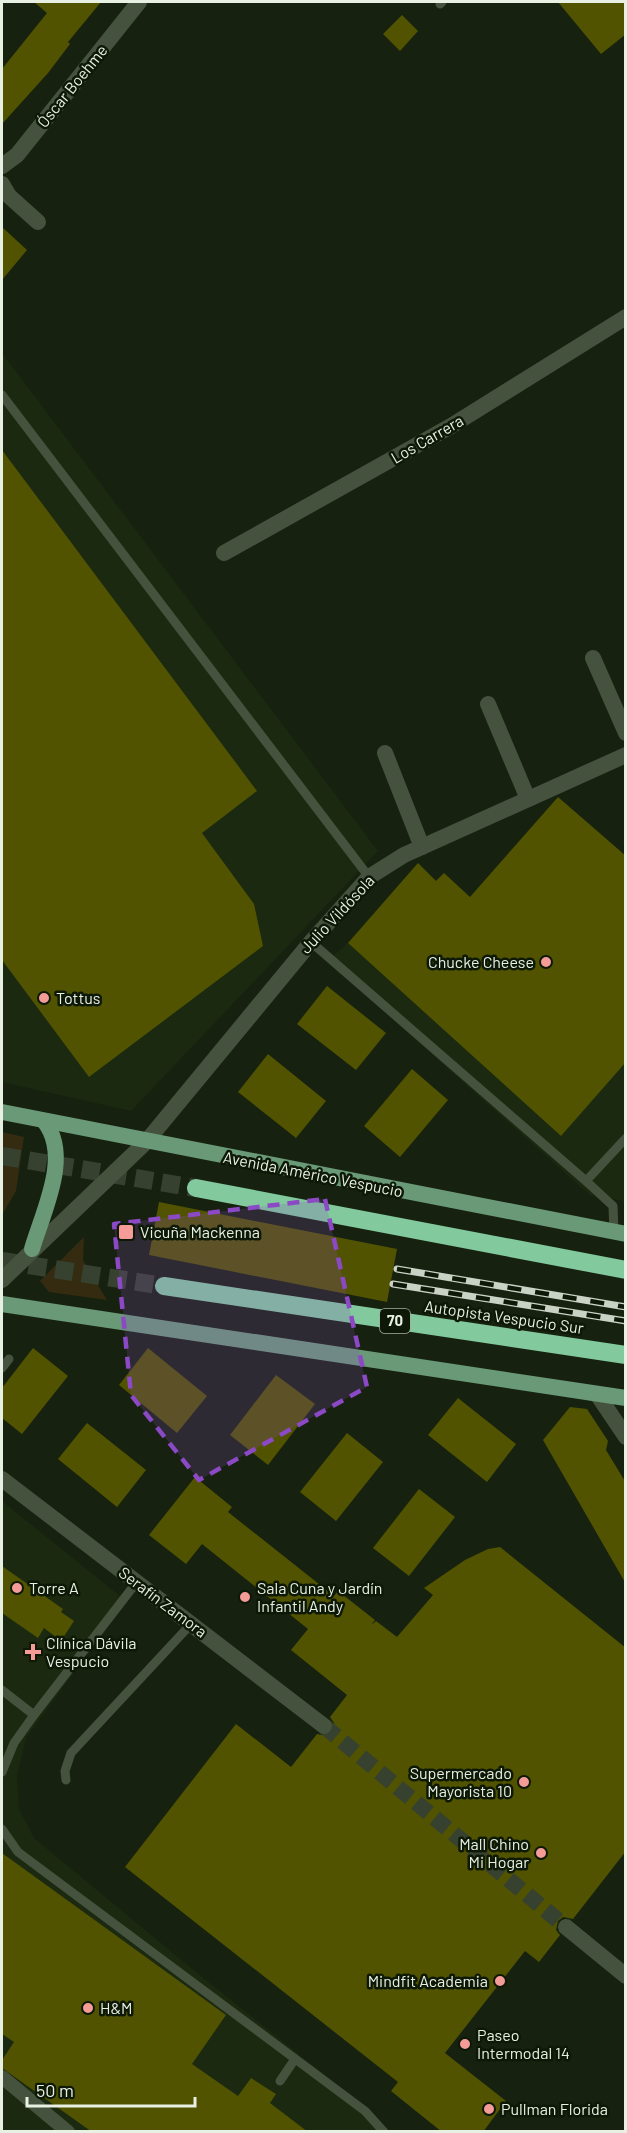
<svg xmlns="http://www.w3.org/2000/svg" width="627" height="2133" font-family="Barlow,sans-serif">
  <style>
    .built { fill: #1a2910 }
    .green { fill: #352b10 }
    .building { fill: #515300 }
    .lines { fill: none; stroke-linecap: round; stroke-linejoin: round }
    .tertiary-tunnel { stroke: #36412f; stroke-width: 16; stroke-dasharray: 16 8; stroke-linecap: butt }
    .motorway-tunnel { stroke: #36412f; stroke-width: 18; stroke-dasharray: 18 9; stroke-linecap: butt }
    .service { stroke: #45523d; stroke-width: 9 }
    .pedestrian { stroke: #45523d; stroke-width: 14 }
    .minor { stroke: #45523d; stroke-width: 16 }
    .tertiary { stroke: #45523d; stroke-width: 16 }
    .primary { stroke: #6a9977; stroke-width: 16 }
    .motorway { stroke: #83c99e; stroke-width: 18 }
    .rail-casing { stroke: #cad2c5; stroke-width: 7 }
    .rail { stroke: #0d1806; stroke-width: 4.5; stroke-dasharray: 14; stroke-linecap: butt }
    .marked { fill: #8b49c5; fill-opacity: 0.2; stroke: #8b49c5; stroke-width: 4.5; stroke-dasharray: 12 8; stroke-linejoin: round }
    .poi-dot { fill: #f59b98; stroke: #0d1806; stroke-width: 2 }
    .labels { text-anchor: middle; stroke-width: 5; stroke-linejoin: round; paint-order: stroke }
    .shield { fill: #0d1806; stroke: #a6afa1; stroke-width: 1.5 }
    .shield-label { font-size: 15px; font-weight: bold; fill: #e8f0e4 }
    .street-label { font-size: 16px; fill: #e8f0e4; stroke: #0d1806 }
    .poi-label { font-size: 16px; fill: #e8f0e4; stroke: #0d1806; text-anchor: start }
  </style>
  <rect width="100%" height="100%" fill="#16220f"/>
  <!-- built -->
  <g class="built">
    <polygon points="2,353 378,851 131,1111 2,1082"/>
    <polygon points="625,856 625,1201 590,1195 327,961 348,943 418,863 436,880 444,873 470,897"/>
    <polygon points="2,1501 126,1601 26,1738 17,1775 19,1809 34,1838 202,1977 365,2107 389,2131 2,2131"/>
  </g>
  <!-- green -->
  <g class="green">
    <polygon points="2,1132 24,1137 16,1191 2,1215"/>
    <polygon points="84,1237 83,1260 107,1300 49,1292 40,1281"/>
  </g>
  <!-- building -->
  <g class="building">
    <polygon points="34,2 101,2 68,42 70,44 48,73 2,124 2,69 47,13"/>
    <polygon points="558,2 626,2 626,34 601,54"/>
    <polygon points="402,15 418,31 400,51 383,34"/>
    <polygon points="2,227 27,250 2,280"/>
    <polygon points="2,450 257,791 202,833 254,904 263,946 89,1077 2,960"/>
    <polygon points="558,797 626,856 626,1062 561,1136 348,943 418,863 436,881 444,873 470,897"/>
    <polygon points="327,986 386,1033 356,1070 297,1024"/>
    <polygon points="268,1054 326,1101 296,1138 238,1092"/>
    <polygon points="412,1069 448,1100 400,1157 364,1126"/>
    <polygon points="159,1202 397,1249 387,1302 149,1255"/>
    <polygon points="33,1348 68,1376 22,1434 2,1418 2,1388"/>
    <polygon points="148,1348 207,1396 177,1433 119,1385"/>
    <polygon points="276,1375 315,1404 268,1465 230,1435"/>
    <polygon points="458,1398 516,1444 487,1482 428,1435"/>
    <polygon points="570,1407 587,1409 608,1441 606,1450 626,1483 626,1584 543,1440"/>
    <polygon points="87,1423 146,1470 117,1507 58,1459"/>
    <polygon points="347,1433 383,1462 336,1521 300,1492"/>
    <polygon points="195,1477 232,1507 228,1512 334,1596 338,1591 375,1620 371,1625 376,1621 397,1637 433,1595 424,1588 465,1560 488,1549 500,1547 626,1648 626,1851 573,1919 563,1917 558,1921 556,1930 560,1935 539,1962 525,1951 445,2053 506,2101 483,2132 442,2132 391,2091 398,2082 125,1867 236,1724 291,1767 317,1734 327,1736 333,1732 334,1723 330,1717 347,1695 291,1650 308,1629 202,1544 186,1564 149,1535"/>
    <polygon points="419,1489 455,1517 409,1576 373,1548"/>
    <polygon points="2,1566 63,1609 61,1612 74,1621 61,1641 44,1628 38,1638 2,1613"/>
    <polygon points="2,1853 226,2015 192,2064 238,2096 251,2078 276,2094 270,2103 308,2132 92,2132 2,2068 2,2060 14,2042 2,2034"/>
  </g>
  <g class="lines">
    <!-- tertiary-tunnel -->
    <polyline class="tertiary-tunnel" points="324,1726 566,1927"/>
    <!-- motorway-tunnel -->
    <g class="motorway-tunnel">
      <polyline points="2,1156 196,1188"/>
      <polyline points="2,1261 164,1286"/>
    </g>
    <!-- service -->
    <g class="service">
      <polyline points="440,4 442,2"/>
      <polyline points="2,395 369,877"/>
      <polyline points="311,942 586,1181"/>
      <polyline points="614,1232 613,1206 586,1181 626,1138"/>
      <polyline points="2,1368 9,1359"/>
      <polyline points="2,1690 34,1715 136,1583"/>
      <polyline points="2,1772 14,1743 34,1715"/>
      <polyline points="66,1780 65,1771 71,1753 192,1623"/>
      <polyline points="2,1829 18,1852 365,2111 384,2132"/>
      <polyline points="280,2081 295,2059"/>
    </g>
    <!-- pedestrian -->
    <polyline class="pedestrian" points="2,2077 68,2132"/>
    <!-- minor -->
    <g class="minor">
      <polyline points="2,166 17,155 139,2"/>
      <polyline points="2,184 9,196 38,222"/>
      <polyline points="224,553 451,426 626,317"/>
      <polyline points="593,658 626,733"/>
      <polyline points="488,704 528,799"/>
      <polyline points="385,753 422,847"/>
    </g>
    <!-- tertiary -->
    <g class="tertiary">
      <polyline points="2,1280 146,1142 311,942 369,877 404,855 626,755"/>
      <polyline points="597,1394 626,1437"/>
      <polyline points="2,1479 324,1726"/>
      <polyline points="566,1927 626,1976"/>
    </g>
    <!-- primary -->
    <g class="primary">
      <polyline points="2,1112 626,1234"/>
      <path d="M32,1249C43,1211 72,1156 44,1121"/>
      <polyline points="2,1304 626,1398"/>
    </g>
    <!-- motorway -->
    <g class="motorway">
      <polyline points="196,1188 626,1270"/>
      <polyline points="164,1286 626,1355"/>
    </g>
    <defs>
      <g id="rail">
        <polyline points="397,1269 626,1307"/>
        <polyline points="393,1284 626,1321"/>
      </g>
    </defs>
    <!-- rail casing -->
    <use href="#rail" class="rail-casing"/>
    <!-- rail -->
    <use href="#rail" class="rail"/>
  </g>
  <!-- marked area -->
  <path class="marked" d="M325,1199L367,1387L199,1480L131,1395L114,1224Z"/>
  <!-- markers -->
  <g class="poi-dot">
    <circle cx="546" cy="962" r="6"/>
    <circle cx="44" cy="998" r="6"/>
    <rect x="118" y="1224" width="16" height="16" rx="3"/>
    <circle cx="17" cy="1588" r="6"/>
    <circle cx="245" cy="1597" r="6"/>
    <path d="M30 1643h6v6h6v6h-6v6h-6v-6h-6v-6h6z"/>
    <circle cx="524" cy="1782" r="6"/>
    <circle cx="541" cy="1853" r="6"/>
    <circle cx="500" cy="1981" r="6"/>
    <circle cx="88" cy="2008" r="6"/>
    <circle cx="465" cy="2044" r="6"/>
    <circle cx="489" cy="2109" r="6"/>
  </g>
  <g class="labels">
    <!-- shield labels -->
    <rect class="shield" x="380" y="1309" width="30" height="24" rx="4.5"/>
    <g class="shield-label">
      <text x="395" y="1326">70</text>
    </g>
    <!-- street labels -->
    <g class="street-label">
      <text transform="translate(72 86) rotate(-51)" y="6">Óscar Boehme</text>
      <text transform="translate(427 439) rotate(-30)" y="6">Los Carrera</text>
      <text transform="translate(337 914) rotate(-47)" y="6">Julio Vildósola</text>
      <text transform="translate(313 1174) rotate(11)" y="6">Avenida Américo Vespucio</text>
      <text transform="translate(504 1317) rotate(8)" y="6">Autopista Vespucio Sur</text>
      <text transform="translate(163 1602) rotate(37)" y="6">Serafín Zamora</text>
    </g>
    <!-- poi labels -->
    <g class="poi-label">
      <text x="534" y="968" text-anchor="end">Chucke Cheese</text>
      <text x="56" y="1004">Tottus</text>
      <text x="140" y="1238">Vicuña Mackenna</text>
      <text x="29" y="1594">Torre A</text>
      <text x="257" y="1594">Sala Cuna y Jardín<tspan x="257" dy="18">Infantil Andy</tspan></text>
      <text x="46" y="1649">Clínica Dávila<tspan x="46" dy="18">Vespucio</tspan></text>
      <text x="512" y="1779" text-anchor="end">Supermercado<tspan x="512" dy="18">Mayorista 10</tspan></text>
      <text x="529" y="1850" text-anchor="end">Mall Chino<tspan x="529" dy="18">Mi Hogar</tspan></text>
      <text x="488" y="1987" text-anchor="end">Mindfit Academia</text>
      <text x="100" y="2014">H&amp;M</text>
      <text x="477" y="2041">Paseo<tspan x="477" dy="18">Intermodal 14</tspan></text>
      <text x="501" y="2115">Pullman Florida</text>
    </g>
  </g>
  <!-- border -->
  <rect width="627" height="2133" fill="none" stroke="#e8f0e4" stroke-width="6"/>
  <!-- scale -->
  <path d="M27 2097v9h168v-9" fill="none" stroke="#e8f0e4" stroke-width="3"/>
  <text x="36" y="2097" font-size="18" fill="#e8f0e4" stroke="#0d1806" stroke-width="4.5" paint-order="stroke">50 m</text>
</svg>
